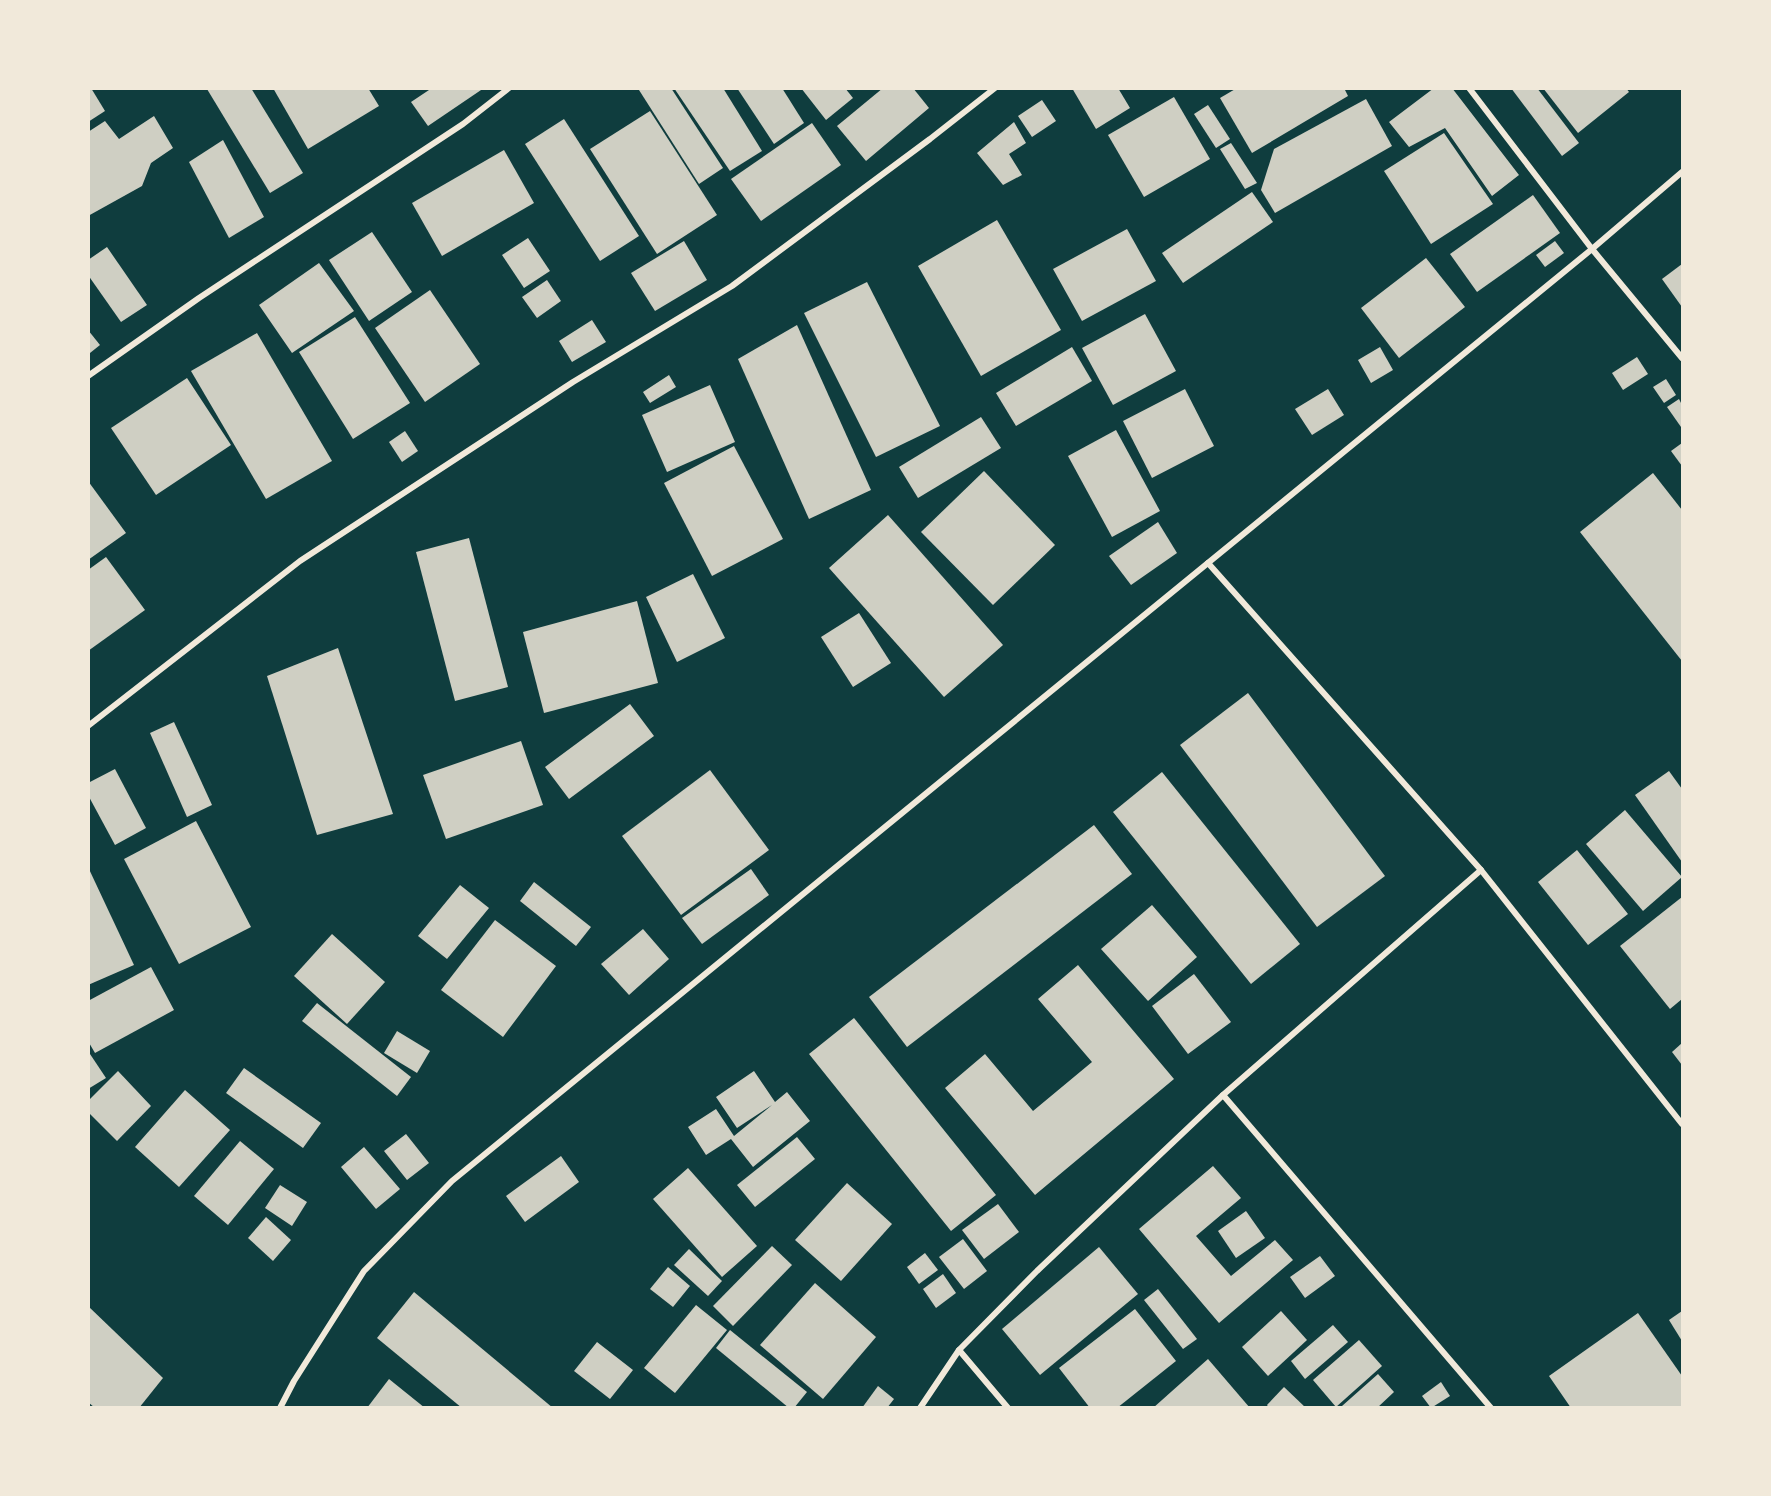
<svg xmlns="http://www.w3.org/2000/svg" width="1771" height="1496" font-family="Cabin,sans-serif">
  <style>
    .building { fill: #cfcfc3 }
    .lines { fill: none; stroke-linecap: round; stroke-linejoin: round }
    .minor { stroke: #f1e9da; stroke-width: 6 }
  </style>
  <rect width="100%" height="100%" fill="#0f3d3e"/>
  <!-- building -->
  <g class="building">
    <polygon points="88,88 91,88 105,111 88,122"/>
    <polygon points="209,88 251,88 303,173 270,193 207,89"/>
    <polygon points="273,88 368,88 379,106 308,149"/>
    <polygon points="432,88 484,88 428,126 411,102"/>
    <polygon points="641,88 671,88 723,168 699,184 639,90"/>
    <polygon points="674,88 723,88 762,151 730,171"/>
    <polygon points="737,88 782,88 804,123 774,144"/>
    <polygon points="801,88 845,88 853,98 826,120"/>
    <polygon points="883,88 913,88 929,108 866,161 837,126"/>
    <polygon points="1072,88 1118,88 1130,108 1096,129"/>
    <polygon points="1237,88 1344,88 1348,96 1252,153 1220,98"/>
    <polygon points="1434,88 1452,88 1519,175 1492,196 1445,128 1409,147 1389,122"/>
    <polygon points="1511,88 1537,88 1579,143 1562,156"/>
    <polygon points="1543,88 1626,88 1629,92 1578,133"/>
    <polygon points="1174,97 1210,159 1144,197 1108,135"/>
    <polygon points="1366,99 1392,146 1275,213 1261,190 1274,149"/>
    <polygon points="1042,100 1056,121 1032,137 1018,116"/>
    <polygon points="1208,105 1230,139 1216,148 1194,114"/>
    <polygon points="650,111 717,215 657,254 590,149"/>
    <polygon points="154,116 173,148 151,163 142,186 88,216 88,132 105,121 119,139"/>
    <polygon points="564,119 639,236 600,261 525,144"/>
    <polygon points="1014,122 1026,143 1009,154 1022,175 1003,185 977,153"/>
    <polygon points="812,123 841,165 761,221 731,179"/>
    <polygon points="1444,133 1493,204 1431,244 1384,171"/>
    <polygon points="223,140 264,217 229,238 189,162"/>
    <polygon points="1231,143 1257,183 1245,189 1220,149"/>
    <polygon points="504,150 534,203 442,256 412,203"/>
    <polygon points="1252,192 1273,222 1183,283 1162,253"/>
    <polygon points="1533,195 1560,233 1477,292 1450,254"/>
    <polygon points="997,220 1061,330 981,376 918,266"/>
    <polygon points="1127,229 1156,281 1082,321 1053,269"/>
    <polygon points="372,232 412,292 369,321 329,260"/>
    <polygon points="528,238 550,271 524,288 502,255"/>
    <polygon points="684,241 707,280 655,311 631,273"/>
    <polygon points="1555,241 1564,253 1545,267 1536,255"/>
    <polygon points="107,247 147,305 121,322 88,275 88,260"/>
    <polygon points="1426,258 1465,307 1399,358 1361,308"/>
    <polygon points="319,263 354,311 292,353 259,305"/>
    <polygon points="1682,264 1682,307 1662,279"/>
    <polygon points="547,280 561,301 537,318 522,297"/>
    <polygon points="867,282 940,426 876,457 804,313"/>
    <polygon points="430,290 480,364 425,402 375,328"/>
    <polygon points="1145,314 1176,371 1113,405 1082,348"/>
    <polygon points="355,317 410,403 353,439 299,352"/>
    <polygon points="592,320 606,342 572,362 559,341"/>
    <polygon points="797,325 871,490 809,519 738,359"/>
    <polygon points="88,330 100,345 90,353 88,350"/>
    <polygon points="257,333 332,461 266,499 191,371"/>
    <polygon points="1072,347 1092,381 1016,426 996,393"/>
    <polygon points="1380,347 1393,370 1371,383 1358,360"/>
    <polygon points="1637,357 1648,374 1623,390 1612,373"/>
    <polygon points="669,375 676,387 650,403 643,392"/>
    <polygon points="187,378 231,445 156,495 111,428"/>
    <polygon points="1666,379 1676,395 1664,403 1653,387"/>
    <polygon points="710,385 735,442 667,472 642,415"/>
    <polygon points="1185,389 1214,446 1152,478 1123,421"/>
    <polygon points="1328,389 1344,415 1312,435 1295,409"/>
    <polygon points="1679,399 1682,405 1682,426 1681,427 1667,407"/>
    <polygon points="981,417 1001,448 918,498 899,467"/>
    <polygon points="1116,430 1160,511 1112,537 1068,456"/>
    <polygon points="405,431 418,451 402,462 389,442"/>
    <polygon points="1682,443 1682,466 1671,451"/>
    <polygon points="734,446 783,539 712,576 664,483"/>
    <polygon points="984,471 1055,545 993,605 921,532"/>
    <polygon points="1653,473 1682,510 1682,661 1580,532"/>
    <polygon points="88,481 126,533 88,560"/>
    <polygon points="888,515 1003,645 944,697 829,568"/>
    <polygon points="1158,522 1177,553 1131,585 1109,556"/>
    <polygon points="469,538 508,687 455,701 416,552"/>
    <polygon points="106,557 145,610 88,651 88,570"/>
    <polygon points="693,574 725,638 677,662 646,597"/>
    <polygon points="637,601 658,683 544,713 523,632"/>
    <polygon points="859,613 891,663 853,687 821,637"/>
    <polygon points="338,648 393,814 317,835 267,676"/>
    <polygon points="1248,693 1385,876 1317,927 1180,745"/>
    <polygon points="630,704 654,736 569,799 545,767"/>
    <polygon points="174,722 212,805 187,817 150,733"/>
    <polygon points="521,741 543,805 446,839 423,775"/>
    <polygon points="115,769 146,828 115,845 88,795 88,783"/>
    <polygon points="710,770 769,850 681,915 622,836"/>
    <polygon points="1669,771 1682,789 1682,862 1635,795"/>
    <polygon points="1162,772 1300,944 1251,984 1113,812"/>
    <polygon points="1625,810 1682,877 1643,911 1586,844"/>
    <polygon points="196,821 251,927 179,964 124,859"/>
    <polygon points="1094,825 1132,874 907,1047 869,997"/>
    <polygon points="1577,850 1628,914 1588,945 1538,882"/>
    <polygon points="88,867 134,965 88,985"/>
    <polygon points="751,869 769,895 702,944 682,918"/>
    <polygon points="534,882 591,927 576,946 520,901"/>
    <polygon points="460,885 489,908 447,959 418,936"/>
    <polygon points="1682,897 1682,999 1670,1009 1620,946"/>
    <polygon points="1152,905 1197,957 1148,1001 1101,949"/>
    <polygon points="495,920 556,966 503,1037 441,990"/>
    <polygon points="643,929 669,959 629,995 601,964"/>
    <polygon points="332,934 385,982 347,1024 294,976"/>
    <polygon points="1078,965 1174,1079 1035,1195 945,1088 985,1054 1033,1111 1092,1062 1038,999"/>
    <polygon points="151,967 174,1010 95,1053 88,1041 88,1001"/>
    <polygon points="1194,974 1231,1022 1188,1054 1152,1006"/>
    <polygon points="317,1003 411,1077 397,1096 302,1021"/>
    <polygon points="854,1018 996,1195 951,1231 809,1054"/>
    <polygon points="397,1031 430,1051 417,1073 384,1053"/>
    <polygon points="1682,1043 1682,1065 1672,1052"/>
    <polygon points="88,1051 106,1078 88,1089"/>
    <polygon points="244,1068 321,1123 303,1148 226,1093"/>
    <polygon points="118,1071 151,1106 117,1141 88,1112 88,1101"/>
    <polygon points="754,1071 775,1102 787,1092 810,1121 753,1167 731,1139 706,1155 688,1127 716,1109 734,1136 772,1105 737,1128 716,1097"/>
    <polygon points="185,1090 230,1130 179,1187 135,1147"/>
    <polygon points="406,1134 429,1163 407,1180 384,1151"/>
    <polygon points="797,1137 815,1159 755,1207 737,1185"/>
    <polygon points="240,1141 274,1169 228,1225 194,1196"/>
    <polygon points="364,1147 400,1189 376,1209 341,1167"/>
    <polygon points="561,1156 579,1182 525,1222 506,1196"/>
    <polygon points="1213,1166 1241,1198 1196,1236 1231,1276 1275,1240 1293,1260 1219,1323 1139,1229"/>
    <polygon points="688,1168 757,1246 722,1277 653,1199"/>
    <polygon points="847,1183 892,1224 841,1281 795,1240"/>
    <polygon points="280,1185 307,1202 292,1226 265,1208"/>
    <polygon points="998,1204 1019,1232 984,1259 962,1230"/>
    <polygon points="1246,1211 1265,1238 1236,1258 1218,1231"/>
    <polygon points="266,1217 291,1240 273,1261 248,1238"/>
    <polygon points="963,1239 987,1271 964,1289 939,1257"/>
    <polygon points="772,1246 792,1265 733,1326 713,1306"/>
    <polygon points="1099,1247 1138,1294 1040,1375 1002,1329"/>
    <polygon points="689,1249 722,1281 708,1296 674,1265"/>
    <polygon points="925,1253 938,1270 919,1284 907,1267"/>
    <polygon points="1320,1256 1335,1276 1305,1298 1290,1277"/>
    <polygon points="668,1267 690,1286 673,1307 650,1289"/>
    <polygon points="943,1274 956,1293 936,1308 923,1289"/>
    <polygon points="815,1283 876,1337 823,1399 760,1345"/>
    <polygon points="1158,1289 1197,1339 1183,1349 1144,1300"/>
    <polygon points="414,1292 553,1408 462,1408 377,1338"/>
    <polygon points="696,1305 727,1330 675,1393 644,1368"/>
    <polygon points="88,1306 163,1378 139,1408 95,1408 88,1402"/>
    <polygon points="1135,1309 1176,1361 1117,1408 1090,1408 1059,1368"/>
    <polygon points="1281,1311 1307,1340 1268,1376 1242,1347"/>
    <polygon points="1682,1311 1682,1341 1669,1320"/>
    <polygon points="1638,1313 1682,1376 1682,1408 1571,1408 1549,1376"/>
    <polygon points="1333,1325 1348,1342 1305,1379 1291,1361"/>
    <polygon points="730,1330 807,1392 794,1408 789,1408 716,1348"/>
    <polygon points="1359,1340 1382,1366 1336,1407 1313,1380"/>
    <polygon points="597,1342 633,1370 610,1399 574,1371"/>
    <polygon points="1208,1359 1250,1408 1153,1408"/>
    <polygon points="1378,1374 1394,1392 1377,1408 1343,1408 1342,1406"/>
    <polygon points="389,1379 425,1408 367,1408"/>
    <polygon points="1441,1382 1450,1396 1431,1408 1422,1396"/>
    <polygon points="878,1386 894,1399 887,1408 862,1408"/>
    <polygon points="1284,1387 1306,1408 1269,1408 1267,1405"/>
  </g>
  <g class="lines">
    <!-- minor -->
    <g class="minor">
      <polyline points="1469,88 1592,249 1682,358"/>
      <polyline points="88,376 199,298 463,124 509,88"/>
      <polyline points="1208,563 1481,870 1682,1124"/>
      <polyline points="88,726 300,561 573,382 732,286 930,139 995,88"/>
      <polyline points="1223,1095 1491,1408"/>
      <polyline points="959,1350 1008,1408"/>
      <polyline points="280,1408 294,1381 364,1271 452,1181 1592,249 1682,172"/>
      <polyline points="920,1408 959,1350 1037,1271 1223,1095 1481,870"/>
    </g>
  </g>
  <!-- border -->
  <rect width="1771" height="1496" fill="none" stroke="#f1e9da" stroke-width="180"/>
</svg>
